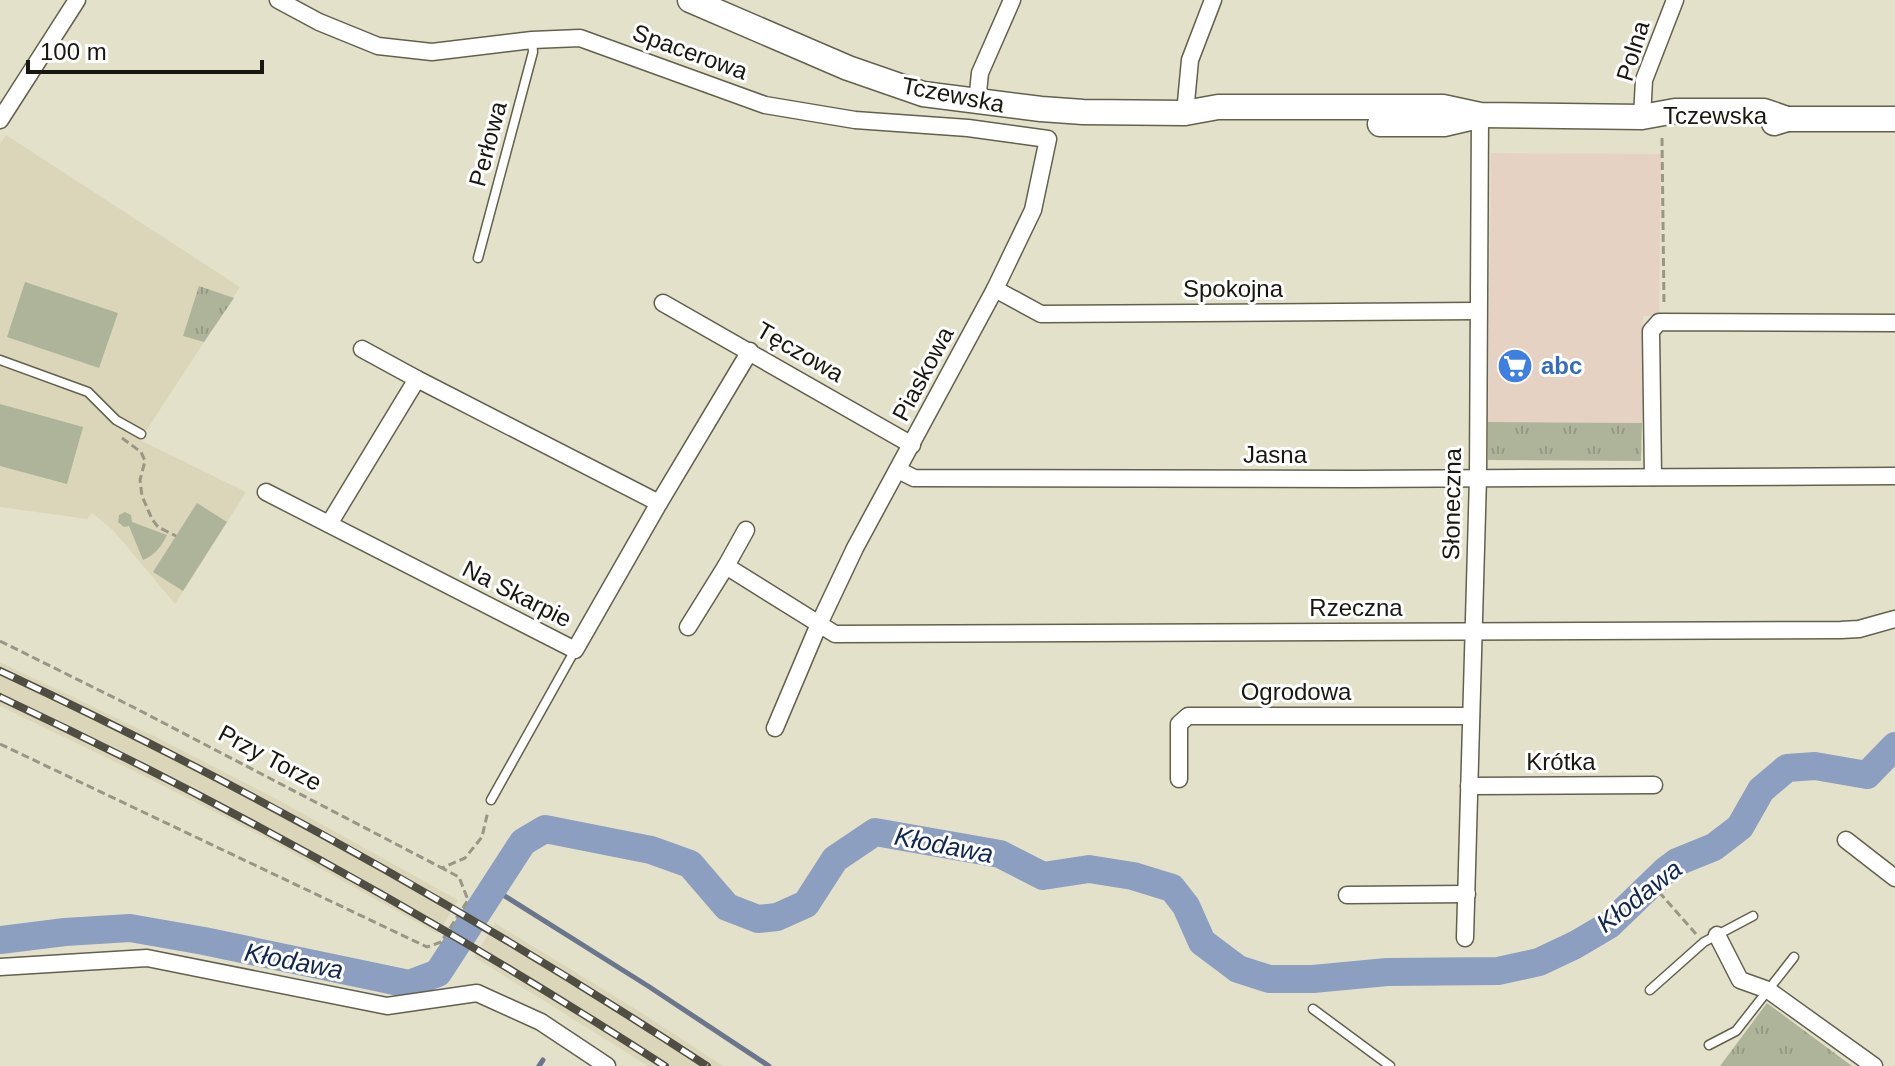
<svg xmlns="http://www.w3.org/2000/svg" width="1895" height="1066" font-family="Arial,sans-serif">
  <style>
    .industrial { fill: #e6d2c3 }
    .built { fill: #dbd6ba }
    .grass { fill: url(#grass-tufts) }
    .pitch { fill: #adb49a }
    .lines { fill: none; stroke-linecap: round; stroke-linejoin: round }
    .stream { stroke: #6a768b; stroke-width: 5 }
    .river { stroke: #8c9fc0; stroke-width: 28 }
    .lane-casing { stroke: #63604d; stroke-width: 11 }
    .street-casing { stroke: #63604d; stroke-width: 19 }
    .primary-casing { stroke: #63604d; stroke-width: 27 }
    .path { stroke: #999686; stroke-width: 3; stroke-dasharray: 8 4; stroke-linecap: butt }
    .lane { stroke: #fff; stroke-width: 8 }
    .street { stroke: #fff; stroke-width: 16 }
    .primary { stroke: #fff; stroke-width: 24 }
    .rail-casing { stroke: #504e43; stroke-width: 8 }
    .rail { stroke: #fff; stroke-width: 5; stroke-dasharray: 15; stroke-linecap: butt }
    .labels { text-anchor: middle; stroke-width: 6; stroke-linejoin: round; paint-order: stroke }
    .street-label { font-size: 24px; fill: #191810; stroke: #fff }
    .shop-label { font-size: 24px; font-weight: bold; fill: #366cbe; stroke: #fff; text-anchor: start }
    .water-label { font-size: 26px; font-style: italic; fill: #102751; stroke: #fff }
  </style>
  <defs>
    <pattern id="grass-tufts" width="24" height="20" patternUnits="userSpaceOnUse" patternTransform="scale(2)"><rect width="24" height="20" fill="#adb49a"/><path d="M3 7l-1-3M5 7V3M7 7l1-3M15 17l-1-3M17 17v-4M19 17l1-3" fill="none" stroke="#949a84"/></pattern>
  </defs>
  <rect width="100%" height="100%" fill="#e4e1cb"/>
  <!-- industrial -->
  <polygon class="industrial" points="1491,153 1661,154 1659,316 1643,316 1642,423 1488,422"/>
  <!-- built -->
  <g class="built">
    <polygon points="6,135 240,287 140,440 246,492 175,604 114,531 92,513 87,519 0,507 0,144"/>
    <polygon points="0,662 156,737 280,801 458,900 438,934 262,836 140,774 0,706"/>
    <polygon points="495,923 642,1013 723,1066 648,1066 474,957"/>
  </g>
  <!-- grass -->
  <g class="grass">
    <polygon points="199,286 234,298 204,342 183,336"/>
    <polygon points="1488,422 1642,423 1641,461 1488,460"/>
    <polygon points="1767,1003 1852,1066 1720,1066"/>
  </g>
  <!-- pitch -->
  <g class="pitch">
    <polygon points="25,282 118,313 99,368 7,337"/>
    <polygon points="0,404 83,427 67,484 0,466"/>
    <polygon points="197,503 227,522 183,591 153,572"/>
    <path d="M125,512L131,515L132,522L167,535C162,546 155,555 143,560L129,526L124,527L118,522L119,515Z"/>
  </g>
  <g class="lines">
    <!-- stream -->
    <g class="stream">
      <polyline points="492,888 648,986 769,1066"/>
      <polyline points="539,1066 543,1060"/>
    </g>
    <!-- river -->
    <polyline class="river" points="0,940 65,932 130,928 204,941 409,984 438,973 523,842 545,829 651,850 690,864 727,907 758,919 777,917 806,904 835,859 875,832 1000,854 1043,876 1089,869 1133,876 1172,888 1186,906 1202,942 1238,969 1269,979 1313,979 1387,972 1498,971 1539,962 1575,945 1609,925 1665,871 1677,862 1714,847 1740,827 1761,790 1787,768 1815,766 1867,775 1895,746"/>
    <defs>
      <g id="lane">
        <polyline points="478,258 533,52 532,40"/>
        <polyline points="0,360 88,392 116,420 141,434"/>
        <polyline points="491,800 575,650"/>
        <polyline points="1650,990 1704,942 1753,916"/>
        <polyline points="1313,1009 1390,1066"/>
        <polyline points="1709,1045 1736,1031 1794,957"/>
      </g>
      <g id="street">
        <polyline points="278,0 319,22 378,46 432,52 532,40 580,38 765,105 855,120 968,128 1048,139 1033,210 995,289 855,548 819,624 775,728"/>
        <polyline points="977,102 980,73 1012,0"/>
        <polyline points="1185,113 1190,60 1213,0"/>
        <polyline points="1642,117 1644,80 1675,0"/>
        <polyline points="0,120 77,0"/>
        <polyline points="995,289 1041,314 1478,311"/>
        <polyline points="663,303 912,445"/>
        <polyline points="362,349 417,379"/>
        <polyline points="898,470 914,478 1354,479 1895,476"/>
        <polyline points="1653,477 1651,331 1659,322 1895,323"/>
        <polyline points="266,492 575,650 659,503 750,351"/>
        <polyline points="329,524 417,379 659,503"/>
        <polyline points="726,566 746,530"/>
        <polyline points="688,627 726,566 835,634 1841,630 1859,629 1895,619"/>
        <polyline points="1179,779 1179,724 1188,716 1471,716"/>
        <polyline points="1469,786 1654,785"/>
        <polyline points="1846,840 1895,878"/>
        <polyline points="1347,895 1467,894"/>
        <polyline points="1717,935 1740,980 1768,990 1874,1066"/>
        <polyline points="1465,938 1478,477 1480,115"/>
        <polyline points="0,967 147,958 387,1006 477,993 541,1022 607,1066"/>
      </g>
      <g id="primary">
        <polyline points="690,0 848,68 923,94 1041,109 1083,112 1185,113 1218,107 1443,107 1480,115 1642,117 1675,111 1764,111 1787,119"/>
        <polyline points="1774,123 1787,119 1895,119"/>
        <polyline points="1380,124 1444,124 1474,117"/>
      </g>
    </defs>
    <!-- lane casing -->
    <use href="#lane" class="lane-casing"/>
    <!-- street casing -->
    <use href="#street" class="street-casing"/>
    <!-- primary casing -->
    <use href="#primary" class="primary-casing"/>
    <!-- path -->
    <g class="path">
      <polyline points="1662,138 1664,306"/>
      <polyline points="122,438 141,452 145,461 140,480 142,496 152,519 158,527 176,536"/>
      <polyline points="0,641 131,706 442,868 465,858 482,837 488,811"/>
      <polyline points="0,744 427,947 441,942 468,900 459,877 442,868"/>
      <polyline points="1659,892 1696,934"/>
    </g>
    <!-- lane -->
    <use href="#lane" class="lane"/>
    <!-- street -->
    <use href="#street" class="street"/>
    <!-- primary -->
    <use href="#primary" class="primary"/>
    <defs>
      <g id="rail">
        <path d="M0,671C247,786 479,917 707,1066"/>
        <path d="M0,697C230,805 451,928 665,1066"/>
      </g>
    </defs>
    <!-- rail casing -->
    <use href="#rail" class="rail-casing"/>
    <!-- rail -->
    <use href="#rail" class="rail"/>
  </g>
  <!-- icons -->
  <defs>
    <symbol id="supermarket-disc" viewBox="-11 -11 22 22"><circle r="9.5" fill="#3f7fe0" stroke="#fff"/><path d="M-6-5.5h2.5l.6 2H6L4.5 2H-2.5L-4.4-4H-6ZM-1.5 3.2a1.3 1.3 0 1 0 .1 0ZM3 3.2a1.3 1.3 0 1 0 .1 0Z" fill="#fff"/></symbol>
  </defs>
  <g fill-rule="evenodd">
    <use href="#supermarket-disc" x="1495" y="346" width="40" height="40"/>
  </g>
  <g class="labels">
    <!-- street labels -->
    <g class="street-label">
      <text transform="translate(1633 51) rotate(-73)" y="8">Polna</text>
      <text transform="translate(690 52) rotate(20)" y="8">Spacerowa</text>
      <text transform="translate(953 95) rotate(11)" y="8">Tczewska</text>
      <text x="1715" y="124">Tczewska</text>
      <text transform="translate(488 144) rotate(-75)" y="8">Perłowa</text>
      <text x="1233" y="297">Spokojna</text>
      <text transform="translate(800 352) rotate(30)" y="8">Tęczowa</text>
      <text transform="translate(923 374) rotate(-62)" y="8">Piaskowa</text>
      <text x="1275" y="463">Jasna</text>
      <text transform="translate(1452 504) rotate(-89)" y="8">Słoneczna</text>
      <text transform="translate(517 594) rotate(27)" y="8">Na Skarpie</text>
      <text x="1356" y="616">Rzeczna</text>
      <text x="1296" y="700">Ogrodowa</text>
      <text transform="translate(270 758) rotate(28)" y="8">Przy Torze</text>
      <text x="1561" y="770">Krótka</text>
    </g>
    <!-- shop labels -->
    <g class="shop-label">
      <text x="1541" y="374">abc</text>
    </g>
    <!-- water labels -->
    <g class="water-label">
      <text transform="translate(944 845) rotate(11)" y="9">Kłodawa</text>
      <text transform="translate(1639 896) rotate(-38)" y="9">Kłodawa</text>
      <text transform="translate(294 961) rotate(11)" y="9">Kłodawa</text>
    </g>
  </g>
  <!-- scale -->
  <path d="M28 60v12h234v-12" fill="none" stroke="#191810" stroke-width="4"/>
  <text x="40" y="60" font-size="24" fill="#191810" stroke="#ffffff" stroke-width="6" paint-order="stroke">100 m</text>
</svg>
